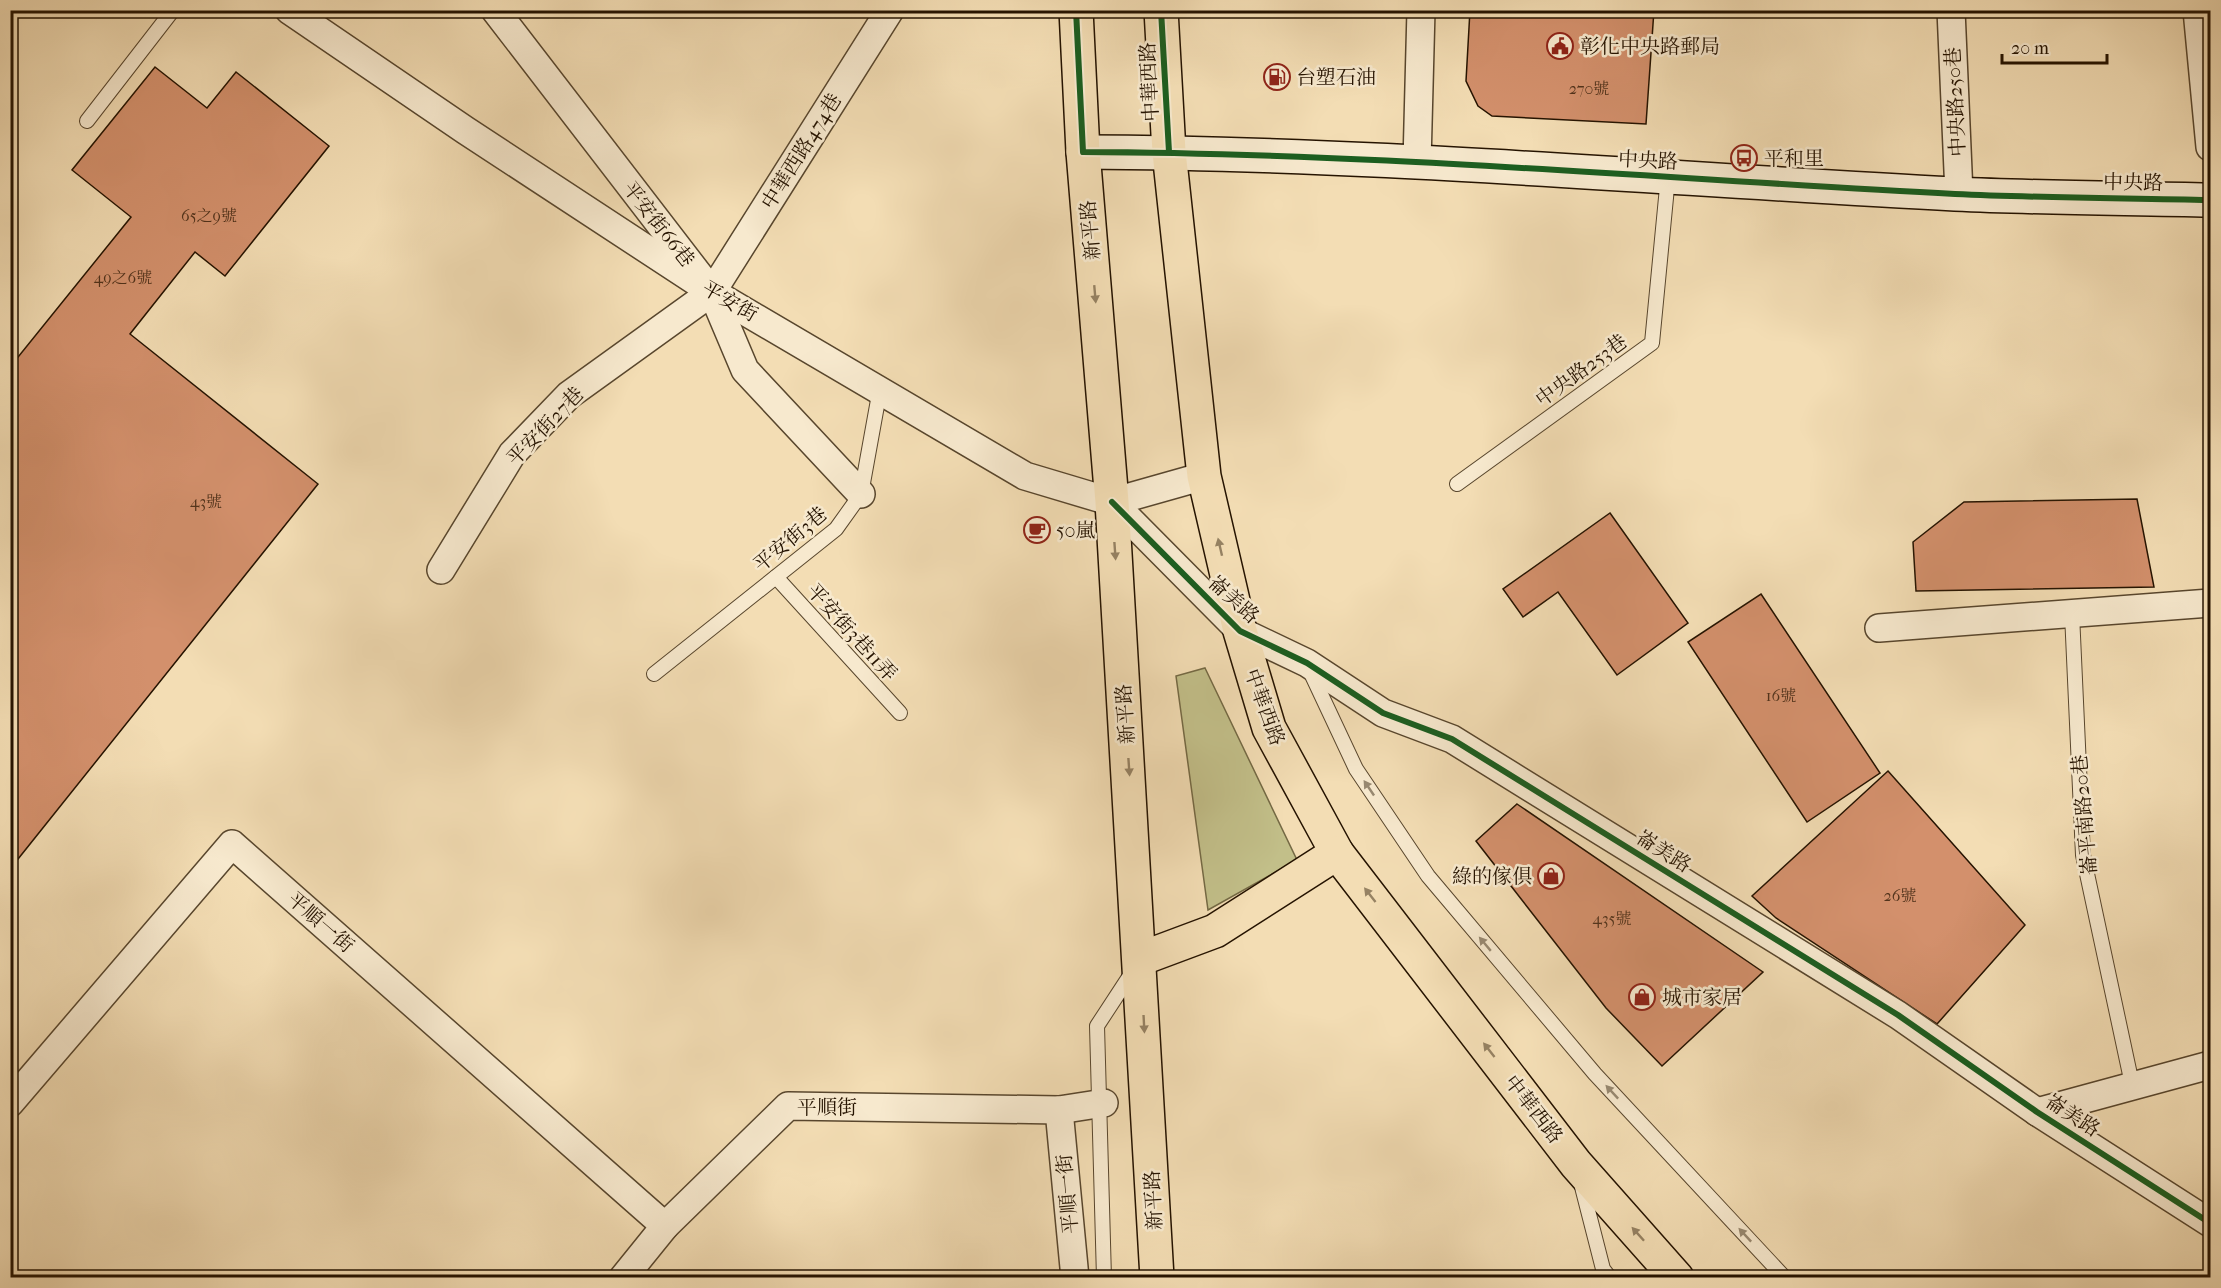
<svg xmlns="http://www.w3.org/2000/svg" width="2221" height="1288" font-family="'IM FELL French Canon','Noto Serif TC',serif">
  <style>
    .green { fill: #c2bf89; stroke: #746944; stroke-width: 1.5 }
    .building { fill: #d3906c; stroke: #251300; stroke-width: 1.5 }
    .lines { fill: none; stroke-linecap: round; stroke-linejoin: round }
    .lane-casing { stroke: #58462d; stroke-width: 16 }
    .street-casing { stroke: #58462d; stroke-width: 30 }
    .secondary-casing { stroke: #251300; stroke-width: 36 }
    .primary-casing { stroke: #251300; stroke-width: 36 }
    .lane { stroke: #f7e9ce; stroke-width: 14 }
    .street { stroke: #f7e9ce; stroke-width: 27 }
    .secondary { stroke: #f7e9ce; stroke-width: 33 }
    .primary { stroke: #f3ddb4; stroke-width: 33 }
    .cycleway-casing { stroke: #f7e9ce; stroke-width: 10 }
    .cycleway { stroke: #1b5e20; stroke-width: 6 }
    .oneway { fill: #968263 }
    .oneway2 { fill: #988971 }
    .labels { text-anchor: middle; stroke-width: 5; stroke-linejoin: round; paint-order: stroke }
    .number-label { font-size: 16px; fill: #50321b }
    .poi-label { font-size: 20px; fill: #251300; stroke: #f7e9ce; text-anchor: start }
    .street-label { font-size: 20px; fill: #251300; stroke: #f7e9ce }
  </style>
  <rect width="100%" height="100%" fill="#f3ddb4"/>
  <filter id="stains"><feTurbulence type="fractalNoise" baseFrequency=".00333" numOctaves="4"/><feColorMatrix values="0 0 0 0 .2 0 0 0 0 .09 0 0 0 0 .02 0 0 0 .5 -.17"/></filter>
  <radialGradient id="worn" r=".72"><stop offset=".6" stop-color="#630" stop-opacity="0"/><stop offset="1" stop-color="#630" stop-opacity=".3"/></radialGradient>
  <!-- green -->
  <polygon class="green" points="1205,668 1297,860 1208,910 1176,676"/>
  <!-- building -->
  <g class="building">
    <polygon points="1470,10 1654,10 1646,124 1492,116 1478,106 1466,81"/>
    <polygon points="155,67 207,108 236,72 329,146 225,276 195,252 130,334 318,484 10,869 10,367 131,217 72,170"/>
    <polygon points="2137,499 2154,587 1916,591 1913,542 1964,502"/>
    <polygon points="1610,513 1688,623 1617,675 1558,592 1523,617 1503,589"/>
    <polygon points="1761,594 1880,773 1807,822 1688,642"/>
    <polygon points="1888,771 2025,925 1937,1024 1776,918 1752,896"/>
    <polygon points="1517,804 1763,972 1662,1066 1606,1008 1476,841"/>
  </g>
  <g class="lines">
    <defs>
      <g id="lane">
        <polyline points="87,121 173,10"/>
        <polyline points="1457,484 1652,343 1668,177"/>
        <polyline points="776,577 900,713"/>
        <polyline points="2072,614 2083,855 2132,1084"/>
        <polyline points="1310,671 1356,769 1428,876 1595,1074 1785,1278"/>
        <polyline points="654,674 836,529 861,494 880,389"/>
        <polyline points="1581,1183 1603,1269 1610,1278"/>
        <polyline points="1104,1278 1097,1026 1133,971"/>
      </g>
      <g id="street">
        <polyline points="289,10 465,130 712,292 1025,476 1112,502 1204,476"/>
        <polyline points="495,10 712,292 745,370 861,494"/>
        <polyline points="1951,10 1959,194"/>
        <polyline points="2197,10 2210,147"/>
        <polyline points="1417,162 1421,10"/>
        <polyline points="1112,502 1240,631 1307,663 1383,713 1452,739 1898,1015 2037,1112 2210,1223"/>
        <polyline points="441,570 512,454 569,395 712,292 890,10"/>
        <polyline points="1879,628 2210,603"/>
        <polyline points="10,1103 232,844 665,1226"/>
        <polyline points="1059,1110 1075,1278"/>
        <polyline points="2037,1112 2210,1065"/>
        <polyline points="623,1278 665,1226 788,1106 1059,1110 1104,1103"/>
      </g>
      <path id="secondary" d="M1083,152C1374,153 1665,179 1955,194C2040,198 2126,198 2210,200"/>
      <g id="primary">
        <polyline points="1076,10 1083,152 1112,502 1157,1278"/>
        <polyline points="1161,10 1169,152 1204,476 1240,631 1269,728 1337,853 1576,1164 1677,1278"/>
        <polyline points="1140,959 1215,931 1337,853"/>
      </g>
    </defs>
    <!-- lane casing -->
    <use href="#lane" class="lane-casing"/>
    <!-- street casing -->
    <use href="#street" class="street-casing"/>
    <!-- secondary casing -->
    <use href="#secondary" class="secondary-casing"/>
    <!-- primary casing -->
    <use href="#primary" class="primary-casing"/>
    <!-- lane -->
    <use href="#lane" class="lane"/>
    <!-- street -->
    <use href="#street" class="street"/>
    <!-- secondary -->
    <use href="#secondary" class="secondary"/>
    <!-- primary -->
    <use href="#primary" class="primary"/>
    <defs>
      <g id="cycleway">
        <path d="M1076,10L1083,152C1374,153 1665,179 1955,194C2040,198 2126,198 2210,200"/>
        <polyline points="1161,10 1169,152"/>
        <polyline points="1112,502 1240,631 1307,663 1383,713 1452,739 1898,1015 2037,1112 2210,1223"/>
      </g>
    </defs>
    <!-- cycleway casing -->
    <use href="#cycleway" class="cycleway-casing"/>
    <!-- cycleway -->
    <use href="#cycleway" class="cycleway"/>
  </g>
  <!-- one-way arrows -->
  <defs><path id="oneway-solid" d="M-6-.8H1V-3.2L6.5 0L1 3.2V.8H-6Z" transform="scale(1.5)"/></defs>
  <g class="oneway">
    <use href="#oneway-solid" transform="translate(1095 294) rotate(85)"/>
    <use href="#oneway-solid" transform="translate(1220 547) rotate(-103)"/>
    <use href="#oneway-solid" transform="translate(1115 551) rotate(86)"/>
    <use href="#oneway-solid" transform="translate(1129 767) rotate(86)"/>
    <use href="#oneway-solid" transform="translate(1370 895) rotate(-128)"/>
    <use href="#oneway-solid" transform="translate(1144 1024) rotate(87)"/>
    <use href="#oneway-solid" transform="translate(1489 1050) rotate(-128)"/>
    <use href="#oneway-solid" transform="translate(1638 1234) rotate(-132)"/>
  </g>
  <g class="oneway2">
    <use href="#oneway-solid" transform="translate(1369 788) rotate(-124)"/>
    <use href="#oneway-solid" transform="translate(1485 944) rotate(-130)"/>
    <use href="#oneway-solid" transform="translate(1612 1092) rotate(-133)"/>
    <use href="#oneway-solid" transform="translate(1745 1235) rotate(-133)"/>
  </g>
  <!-- icons -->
  <defs>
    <symbol id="civic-ring" viewBox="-11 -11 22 22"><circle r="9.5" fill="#f7e9ce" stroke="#8f2418" stroke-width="1.5"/><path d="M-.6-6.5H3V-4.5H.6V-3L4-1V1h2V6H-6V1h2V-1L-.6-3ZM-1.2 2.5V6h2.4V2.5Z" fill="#8f2418"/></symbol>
    <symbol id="fuel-ring" viewBox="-11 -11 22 22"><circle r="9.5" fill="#f7e9ce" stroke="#8f2418" stroke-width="1.5"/><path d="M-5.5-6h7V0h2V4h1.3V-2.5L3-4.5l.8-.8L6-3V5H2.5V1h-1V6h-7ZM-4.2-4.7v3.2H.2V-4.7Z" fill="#8f2418"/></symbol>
    <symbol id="bus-ring" viewBox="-11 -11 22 22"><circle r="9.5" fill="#f7e9ce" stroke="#8f2418" stroke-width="1.5"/><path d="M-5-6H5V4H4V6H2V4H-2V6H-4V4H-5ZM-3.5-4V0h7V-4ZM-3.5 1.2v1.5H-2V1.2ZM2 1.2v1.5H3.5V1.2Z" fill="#8f2418"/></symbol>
    <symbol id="cafe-ring" viewBox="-11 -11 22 22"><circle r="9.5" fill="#f7e9ce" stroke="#8f2418" stroke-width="1.5"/><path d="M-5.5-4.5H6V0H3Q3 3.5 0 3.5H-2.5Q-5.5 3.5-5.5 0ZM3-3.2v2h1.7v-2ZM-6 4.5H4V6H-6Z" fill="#8f2418"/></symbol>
    <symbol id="shop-ring" viewBox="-11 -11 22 22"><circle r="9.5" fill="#f7e9ce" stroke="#8f2418" stroke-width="1.5"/><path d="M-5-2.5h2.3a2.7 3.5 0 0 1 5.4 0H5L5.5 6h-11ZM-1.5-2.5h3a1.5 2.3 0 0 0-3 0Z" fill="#8f2418"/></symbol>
  </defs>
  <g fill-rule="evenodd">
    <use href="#civic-ring" x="1545" y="31" width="30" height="30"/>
    <use href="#fuel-ring" x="1262" y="62" width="30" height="30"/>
    <use href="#bus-ring" x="1729" y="143" width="30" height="30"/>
    <use href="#cafe-ring" x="1022" y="515" width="30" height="30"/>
    <use href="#shop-ring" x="1536" y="861" width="30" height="30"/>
    <use href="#shop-ring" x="1627" y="982" width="30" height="30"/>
  </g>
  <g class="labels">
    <!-- number labels -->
    <g class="number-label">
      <text x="1589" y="94">270號</text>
      <text x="209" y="221">65之9號</text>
      <text x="123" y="283">49之6號</text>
      <text x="206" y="507">43號</text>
      <text x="1781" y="701">16號</text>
      <text x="1900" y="901">26號</text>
      <text x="1612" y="924">435號</text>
    </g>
    <!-- poi labels -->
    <g class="poi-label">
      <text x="1580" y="53">彰化中央路郵局</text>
      <text x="1296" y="84">台塑石油</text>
      <text x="1764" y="165">平和里</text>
      <text x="1056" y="537">50嵐</text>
      <text x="1532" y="883" text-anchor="end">綠的傢俱</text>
      <text x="1662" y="1004">城市家居</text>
    </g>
    <!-- street labels -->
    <g class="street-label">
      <text transform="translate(1149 82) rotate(-93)" y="7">中華西路</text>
      <text transform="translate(1955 102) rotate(-93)" y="7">中央路250巷</text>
      <text transform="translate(801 151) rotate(-58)" y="7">中華西路474巷</text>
      <text transform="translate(1648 160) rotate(3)" y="7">中央路</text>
      <text transform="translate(2133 182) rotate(1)" y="7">中央路</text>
      <text transform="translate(659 224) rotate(52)" y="7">平安街66巷</text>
      <text transform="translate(1090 230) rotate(-95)" y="7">新平路</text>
      <text transform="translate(730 301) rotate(30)" y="7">平安街</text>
      <text transform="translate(1581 370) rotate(-36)" y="7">中央路253巷</text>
      <text transform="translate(545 426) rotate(-46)" y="7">平安街27巷</text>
      <text transform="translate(790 539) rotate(-40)" y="7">平安街3巷</text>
      <text transform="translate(1234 599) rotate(42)" y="7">崙美路</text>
      <text transform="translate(852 632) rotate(48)" y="7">平安街3巷11弄</text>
      <text transform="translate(1265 707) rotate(70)" y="7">中華西路</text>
      <text transform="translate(1125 714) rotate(-94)" y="7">新平路</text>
      <text transform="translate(2084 815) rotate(-95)" y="7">崙平南路20巷</text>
      <text transform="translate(1664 851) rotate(32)" y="7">崙美路</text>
      <text transform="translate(321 922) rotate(41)" y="7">平順一街</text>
      <text x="827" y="1114">平順街</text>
      <text transform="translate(1534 1109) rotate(52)" y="7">中華西路</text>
      <text transform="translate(2073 1115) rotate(33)" y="7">崙美路</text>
      <text transform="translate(1067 1194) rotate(-95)" y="7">平順一街</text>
      <text transform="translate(1153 1200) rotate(-93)" y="7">新平路</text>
    </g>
  </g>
  <!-- margin -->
  <rect width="2221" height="1288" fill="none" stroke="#f3ddb4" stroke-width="36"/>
  <rect x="12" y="12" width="2197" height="1264" fill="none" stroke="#251300" stroke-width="3"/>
  <rect x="18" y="18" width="2185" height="1252" fill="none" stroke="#251300" stroke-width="1.5"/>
  <!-- scale -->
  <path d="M2002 54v9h105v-9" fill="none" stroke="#251300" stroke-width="3"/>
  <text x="2011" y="54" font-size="18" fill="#251300" stroke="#f7e9ce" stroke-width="4.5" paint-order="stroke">20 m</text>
  <rect width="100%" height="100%" filter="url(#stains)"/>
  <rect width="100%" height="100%" fill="url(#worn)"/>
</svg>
